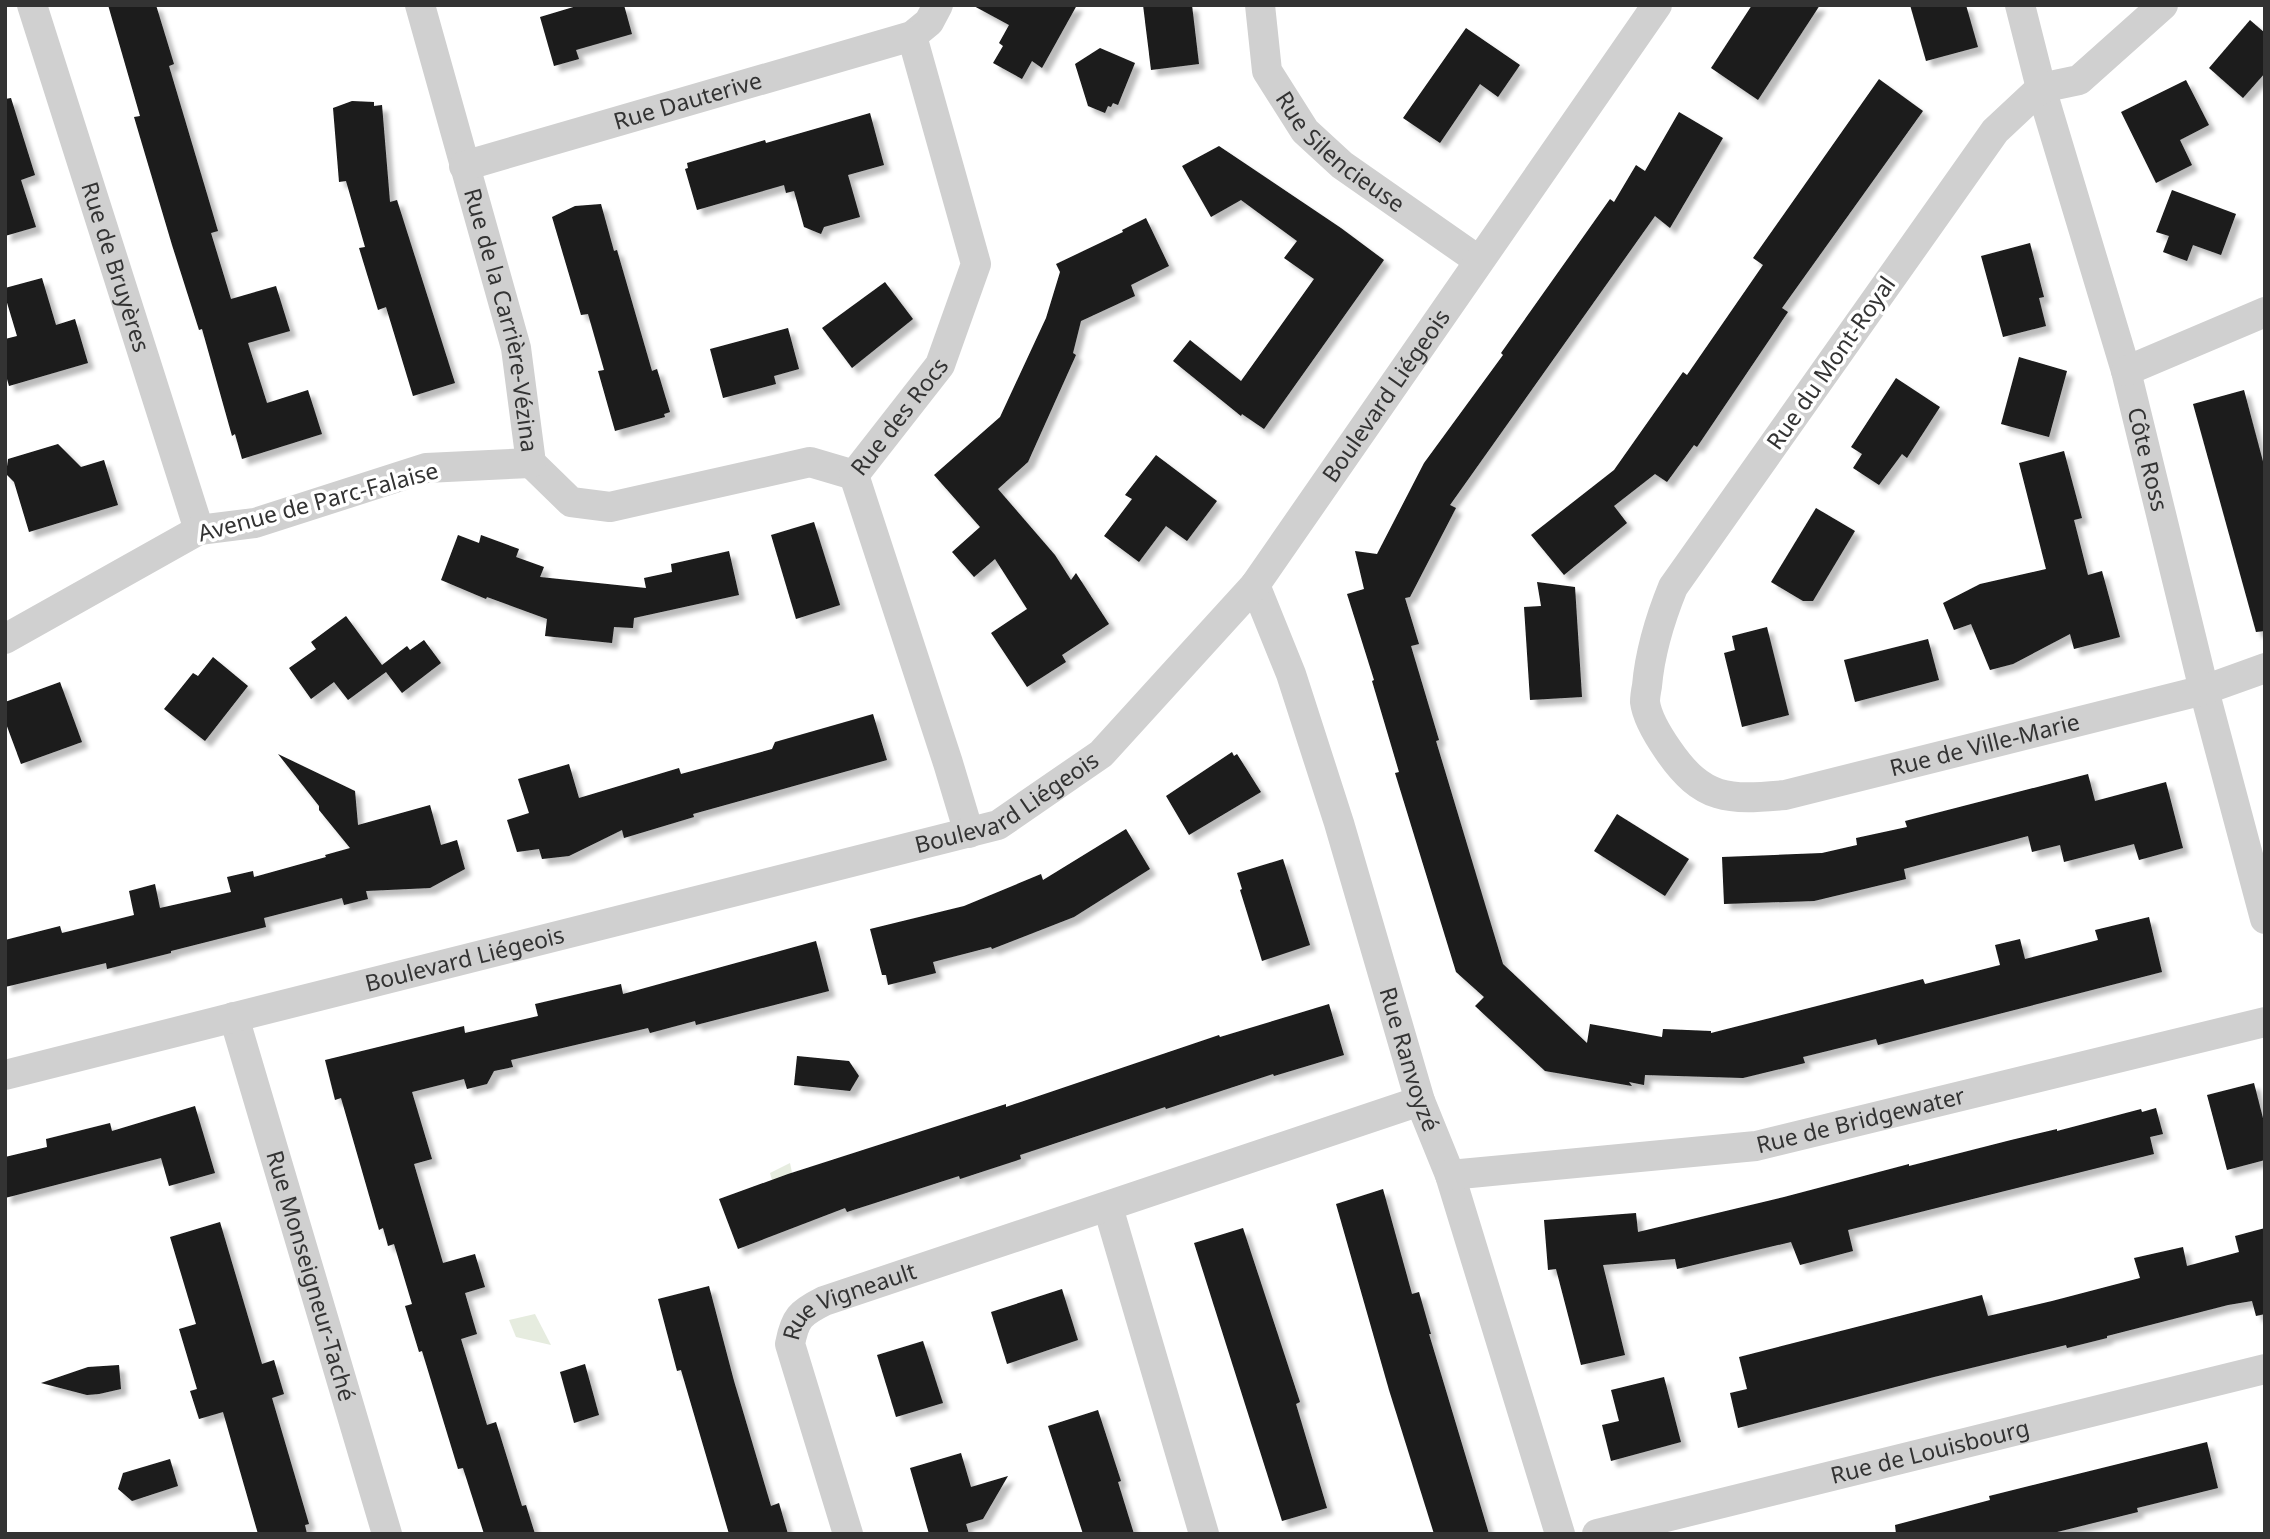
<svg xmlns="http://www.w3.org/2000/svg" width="2270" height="1539" font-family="'Noto Sans',sans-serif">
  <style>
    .green { fill: #e6ecdf }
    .building { fill: #1a1a1a; filter: url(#shadow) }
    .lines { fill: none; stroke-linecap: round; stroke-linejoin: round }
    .street { stroke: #d0d0d0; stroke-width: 30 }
    .labels { text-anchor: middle; stroke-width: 7; stroke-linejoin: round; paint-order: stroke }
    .street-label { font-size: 23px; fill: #333; stroke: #fff }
  </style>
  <defs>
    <filter id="shadow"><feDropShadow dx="6" dy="6" stdDeviation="2" flood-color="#0004"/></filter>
  </defs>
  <rect width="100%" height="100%" fill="#fff"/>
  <!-- green -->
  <g class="green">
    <polygon points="790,1163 796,1192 778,1202 770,1173"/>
    <polygon points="535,1314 551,1345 516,1337 509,1320"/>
  </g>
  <!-- building -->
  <g class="building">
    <polygon points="108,5 156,5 174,64 169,66 218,231 211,233 231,299 276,286 290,331 248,343 267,403 308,390 322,434 242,459 235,434 232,436 202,329 199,330 172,245 134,117 140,116"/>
    <polygon points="580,5 624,5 632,34 576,50 579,59 554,66 540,17"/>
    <polygon points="972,5 1077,5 1042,68 1032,61 1022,79 993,63 1003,46 999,43 1009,25"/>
    <polygon points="1143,5 1192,5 1199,64 1151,70"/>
    <polygon points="1752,5 1820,5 1758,100 1711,68"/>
    <polygon points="1910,5 1966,5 1978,47 1926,61"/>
    <polygon points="2250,20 2265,33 2265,73 2243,98 2209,68"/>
    <polygon points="1466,28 1520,65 1498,97 1480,84 1440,143 1403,118"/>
    <polygon points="1100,48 1135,63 1118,105 1113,103 1111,107 1108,106 1105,113 1088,106 1075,64"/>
    <polygon points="1879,79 1923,111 1782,308 1788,312 1697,447 1694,445 1667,482 1655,474 1614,506 1627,523 1564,575 1531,535 1614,470 1683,372 1687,375 1763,265 1753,258"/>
    <polygon points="2186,80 2209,125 2180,140 2192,165 2156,183 2121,112"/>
    <polygon points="11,98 35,175 21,180 36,227 5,236 5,99"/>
    <polygon points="352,101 374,102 374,106 382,105 390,202 397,200 455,383 413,396 386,307 378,310 359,248 365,247 346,181 339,182 333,108"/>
    <polygon points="1679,112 1723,138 1670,228 1655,216 1450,505 1456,508 1410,597 1405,598 1419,644 1411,646 1439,740 1436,741 1503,964 1587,1043 1590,1024 1662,1037 1663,1029 1711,1031 1711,1033 1923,979 1925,984 2000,965 1995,945 2020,939 2025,959 2098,940 2095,930 2149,917 2162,972 1878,1045 1876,1039 1803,1057 1805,1063 1743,1078 1645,1075 1644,1085 1629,1082 1632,1086 1545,1071 1475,1006 1484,997 1456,972 1395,773 1399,772 1372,681 1374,680 1347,594 1364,589 1355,551 1377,554 1424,463 1503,355 1501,353 1610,199 1614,202 1636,165 1645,171"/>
    <polygon points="870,113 884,165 848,175 860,217 824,227 821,234 804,227 794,191 786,193 784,185 697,210 685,169 688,168 687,163 765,140 766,143"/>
    <polygon points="1219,146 1341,228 1384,260 1264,429 1242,414 1241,416 1173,361 1190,340 1241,381 1314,279 1284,258 1297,241 1241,200 1211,217 1182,166"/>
    <polygon points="2172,190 2236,214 2221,255 2193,245 2187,261 2163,252 2169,236 2156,232"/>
    <polygon points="601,204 614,251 617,250 652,371 657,369 670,412 664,414 665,417 615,431 598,371 604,370 588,314 581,315 552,217 575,206"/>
    <polygon points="1146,218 1169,266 1131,285 1135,296 1081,321 1073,353 1076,355 1028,462 998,489 1055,555 1071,580 1076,573 1109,624 1062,655 1066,662 1027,687 991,633 1027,609 995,559 974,577 952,552 980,527 934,475 1000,417 1046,318 1060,272 1056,264 1123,232 1122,230"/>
    <polygon points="2030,243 2044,297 2039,298 2046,326 2003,337 1981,256"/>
    <polygon points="42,278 56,325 75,319 88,363 9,386 5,372 5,339 17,336 5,296 5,288"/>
    <polygon points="885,282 913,319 852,368 822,328"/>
    <polygon points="788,328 799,369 774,376 776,384 723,398 710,349"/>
    <polygon points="2019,357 2067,371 2049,437 2001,424"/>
    <polygon points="1896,378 1940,407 1907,458 1902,454 1879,485 1853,468 1862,454 1851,447"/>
    <polygon points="2244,390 2265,469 2265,631 2256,632 2193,404"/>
    <polygon points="58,444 81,467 104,460 118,505 29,532 14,482 6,474 8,459"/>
    <polygon points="2064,451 2082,518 2074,520 2088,575 2102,571 2120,637 2074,649 2070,634 2013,664 1990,670 1971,624 1954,630 1943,603 1980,584 2046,569 2019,463"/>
    <polygon points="1156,455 1217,501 1187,541 1166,526 1139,562 1104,536 1132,499 1125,495"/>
    <polygon points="1816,508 1855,531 1813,601 1803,601 1771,582"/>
    <polygon points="814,522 840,605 796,619 771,535"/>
    <polygon points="458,535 479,543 481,535 519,549 516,557 544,567 540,577 646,588 644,578 672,572 671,564 729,551 739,595 634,618 633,628 614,627 612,643 545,636 547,619 487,597 486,599 441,580"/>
    <polygon points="1537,582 1575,587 1582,697 1530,700 1524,607 1541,606"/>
    <polygon points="346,616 382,665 407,646 410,650 424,640 441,663 402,693 386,672 348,700 334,682 311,699 289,668 316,649 311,642"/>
    <polygon points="1767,627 1789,715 1742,727 1724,653 1735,650 1732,636"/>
    <polygon points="1928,639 1939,680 1855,702 1844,660"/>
    <polygon points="213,657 248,686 205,741 164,709 193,673 198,676"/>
    <polygon points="60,682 82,742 21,764 5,721 5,702"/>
    <polygon points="873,714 887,760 693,814 694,817 624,838 622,830 569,856 542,859 539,849 517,852 507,820 529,813 518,779 569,764 579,798 679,768 681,774 772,749 775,742"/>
    <polygon points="1232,752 1234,756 1237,754 1261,792 1189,835 1166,796"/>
    <polygon points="278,754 355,791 358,825 430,805 441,845 457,840 465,869 430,888 366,891 368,899 344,905 342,898 264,918 266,927 171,951 171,953 107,969 106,963 5,987 5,940 60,926 62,933 134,915 129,891 155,884 160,908 231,892 227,877 253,871 254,877 326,857 325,855 350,848 319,810 319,806"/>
    <polygon points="2088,774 2095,801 2166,782 2183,848 2139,860 2134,844 2064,862 2060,845 2032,852 2028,836 1904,869 1906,879 1814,901 1724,904 1722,857 1822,853 1857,845 1856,838 1907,827 1905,821"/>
    <polygon points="1617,814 1689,859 1665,896 1594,851"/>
    <polygon points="1126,829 1150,869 1074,917 992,949 991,947 933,962 936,973 888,985 886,975 882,975 870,929 964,906 1041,874 1043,880"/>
    <polygon points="1283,859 1310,945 1262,961 1240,890 1242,889 1237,873"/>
    <polygon points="816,941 829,991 696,1025 695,1021 650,1033 648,1028 511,1060 513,1067 494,1071 487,1084 467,1089 464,1079 412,1092 432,1159 414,1164 443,1263 475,1254 485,1287 465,1293 477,1334 461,1339 487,1425 496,1422 522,1506 526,1505 535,1534 484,1534 463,1468 458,1469 422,1351 419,1352 405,1306 412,1304 394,1244 388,1246 383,1228 379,1230 341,1098 335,1100 325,1060 464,1026 465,1033 538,1016 535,1004 621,984 623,994"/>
    <polygon points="1329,1004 1344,1055 1274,1076 1273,1074 1166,1109 1165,1107 1020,1155 1021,1159 960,1179 959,1176 847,1212 845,1208 738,1249 719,1199 788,1174 1006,1104 1006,1107 1219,1035 1220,1037"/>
    <polygon points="797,1056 849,1061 859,1076 850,1091 794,1085"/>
    <polygon points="2254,1083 2265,1126 2265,1160 2227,1170 2207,1095"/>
    <polygon points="195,1106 215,1173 169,1186 161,1158 5,1198 5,1157 47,1147 46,1139 110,1123 112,1131"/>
    <polygon points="2156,1108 2163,1134 2150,1137 2154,1154 1848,1230 1853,1251 1800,1265 1791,1242 1677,1269 1675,1259 1603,1265 1625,1355 1581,1365 1556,1269 1548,1270 1544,1220 1636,1213 1638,1232 1784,1197 1909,1164 1909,1166 2011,1140 2057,1129 2057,1131 2141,1109 2142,1112"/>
    <polygon points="1383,1189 1412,1294 1419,1292 1431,1334 1429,1334 1489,1534 1434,1534 1389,1390 1336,1204"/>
    <polygon points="220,1222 262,1364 274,1360 284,1394 272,1398 309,1524 305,1525 307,1534 258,1534 223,1412 199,1419 190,1391 197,1389 179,1329 196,1324 170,1237"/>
    <polygon points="1243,1228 1300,1402 1296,1404 1327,1508 1282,1521 1194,1243"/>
    <polygon points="2265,1228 2265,1314 2256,1316 2252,1301 2228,1305 2107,1336 2107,1338 2067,1348 2066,1345 1934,1377 1738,1428 1730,1393 1747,1389 1739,1357 1982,1295 1988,1316 2052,1301 2140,1278 2134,1258 2183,1247 2187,1266 2239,1252 2235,1236"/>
    <polygon points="709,1286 734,1381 771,1506 779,1503 788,1534 729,1534 681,1370 677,1371 658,1299"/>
    <polygon points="1062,1289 1078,1340 1007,1364 991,1312"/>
    <polygon points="923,1341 943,1403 896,1417 877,1355"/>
    <polygon points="585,1364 599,1415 574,1423 560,1372"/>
    <polygon points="119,1365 121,1389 99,1394 87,1395 41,1383 88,1367"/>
    <polygon points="1664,1377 1681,1442 1611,1461 1602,1425 1619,1421 1611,1390"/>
    <polygon points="1098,1410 1121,1481 1118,1482 1134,1534 1083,1534 1048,1426"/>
    <polygon points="2207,1442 2218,1488 2137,1508 2138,1512 2049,1534 1896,1534 1895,1525 1990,1500 1989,1496"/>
    <polygon points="961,1453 971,1487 1008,1476 983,1519 966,1524 969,1534 929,1534 910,1468"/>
    <polygon points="170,1459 178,1486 132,1501 118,1489 123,1473"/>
  </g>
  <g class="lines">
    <!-- street -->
    <g class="street">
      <path id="s1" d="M32,5L199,530"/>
      <path id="s2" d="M420,5L516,348L531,463L571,502L610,507L810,462L854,475"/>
      <path id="s3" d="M1260,5L1267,71L1305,131L1342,165L1478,260"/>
      <path id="s4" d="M2020,5L2041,88L2126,371L2204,690L2265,919"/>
      <path id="s5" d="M2163,5L2079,80L2041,88L1995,131L1673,587C1660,619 1650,651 1647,686C1646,691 1645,697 1645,702C1647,718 1659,737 1668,750C1703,801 1728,800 1785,795L2204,690L2265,668"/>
      <path id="s6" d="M464,166L912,36L929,22L938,5"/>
      <polyline points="2126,371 2265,312"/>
      <path id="s7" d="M854,475L940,365L976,264L912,36"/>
      <polyline points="854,475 948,763 969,833"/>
      <path id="s8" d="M1255,585L1291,674L1339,823L1420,1101L1450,1175L1560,1534"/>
      <polyline points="5,639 199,530 255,523 426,468 531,463"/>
      <path id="s9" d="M234,1017L387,1534"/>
      <path id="s10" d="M5,1075L998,825L1101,754L1255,585L1657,5"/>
      <path id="s11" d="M1450,1175L1756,1146L2265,1022"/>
      <polyline points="1108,1207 1204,1534"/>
      <path id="s12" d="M848,1534L790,1344C795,1318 800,1313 824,1301L1420,1101"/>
      <path id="s13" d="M1597,1534L2265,1369"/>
    </g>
  </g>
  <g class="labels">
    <!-- street labels -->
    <g class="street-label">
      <text dy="8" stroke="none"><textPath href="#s6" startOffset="233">Rue Dauterive</textPath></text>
      <text dy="8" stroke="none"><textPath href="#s3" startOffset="177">Rue Silencieuse</textPath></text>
      <text dy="8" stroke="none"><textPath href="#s1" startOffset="275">Rue de Bruyères</textPath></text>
      <text dy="8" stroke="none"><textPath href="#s2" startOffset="326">Rue de la Carrière-Vézina</textPath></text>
      <text transform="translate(1831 363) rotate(-55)" y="8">Rue du Mont-Royal</text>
      <text dy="8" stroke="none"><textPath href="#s10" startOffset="1608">Boulevard Liégeois</textPath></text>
      <text dy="8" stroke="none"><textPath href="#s7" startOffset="74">Rue des Rocs</textPath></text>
      <text dy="8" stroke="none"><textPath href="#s4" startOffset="472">Côte Ross</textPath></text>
      <text transform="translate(318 502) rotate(-15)" y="8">Avenue de Parc-Falaise</text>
      <text dy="8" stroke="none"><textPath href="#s5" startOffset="1286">Rue de Ville-Marie</textPath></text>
      <text dy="8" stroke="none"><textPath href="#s10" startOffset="1041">Boulevard Liégeois</textPath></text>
      <text dy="8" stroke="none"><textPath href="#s10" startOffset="474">Boulevard Liégeois</textPath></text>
      <text dy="8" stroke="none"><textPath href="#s8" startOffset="499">Rue Ranvoyzé</textPath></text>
      <text dy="8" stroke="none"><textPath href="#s11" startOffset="415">Rue de Bridgewater</textPath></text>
      <text dy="8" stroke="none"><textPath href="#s9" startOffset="270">Rue Monseigneur-Taché</textPath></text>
      <text dy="8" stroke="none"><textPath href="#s12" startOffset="278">Rue Vigneault</textPath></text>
      <text dy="8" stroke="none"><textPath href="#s13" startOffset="343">Rue de Louisbourg</textPath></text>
    </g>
  </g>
  <!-- border -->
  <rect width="2270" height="1539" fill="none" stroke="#333333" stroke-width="14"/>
</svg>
